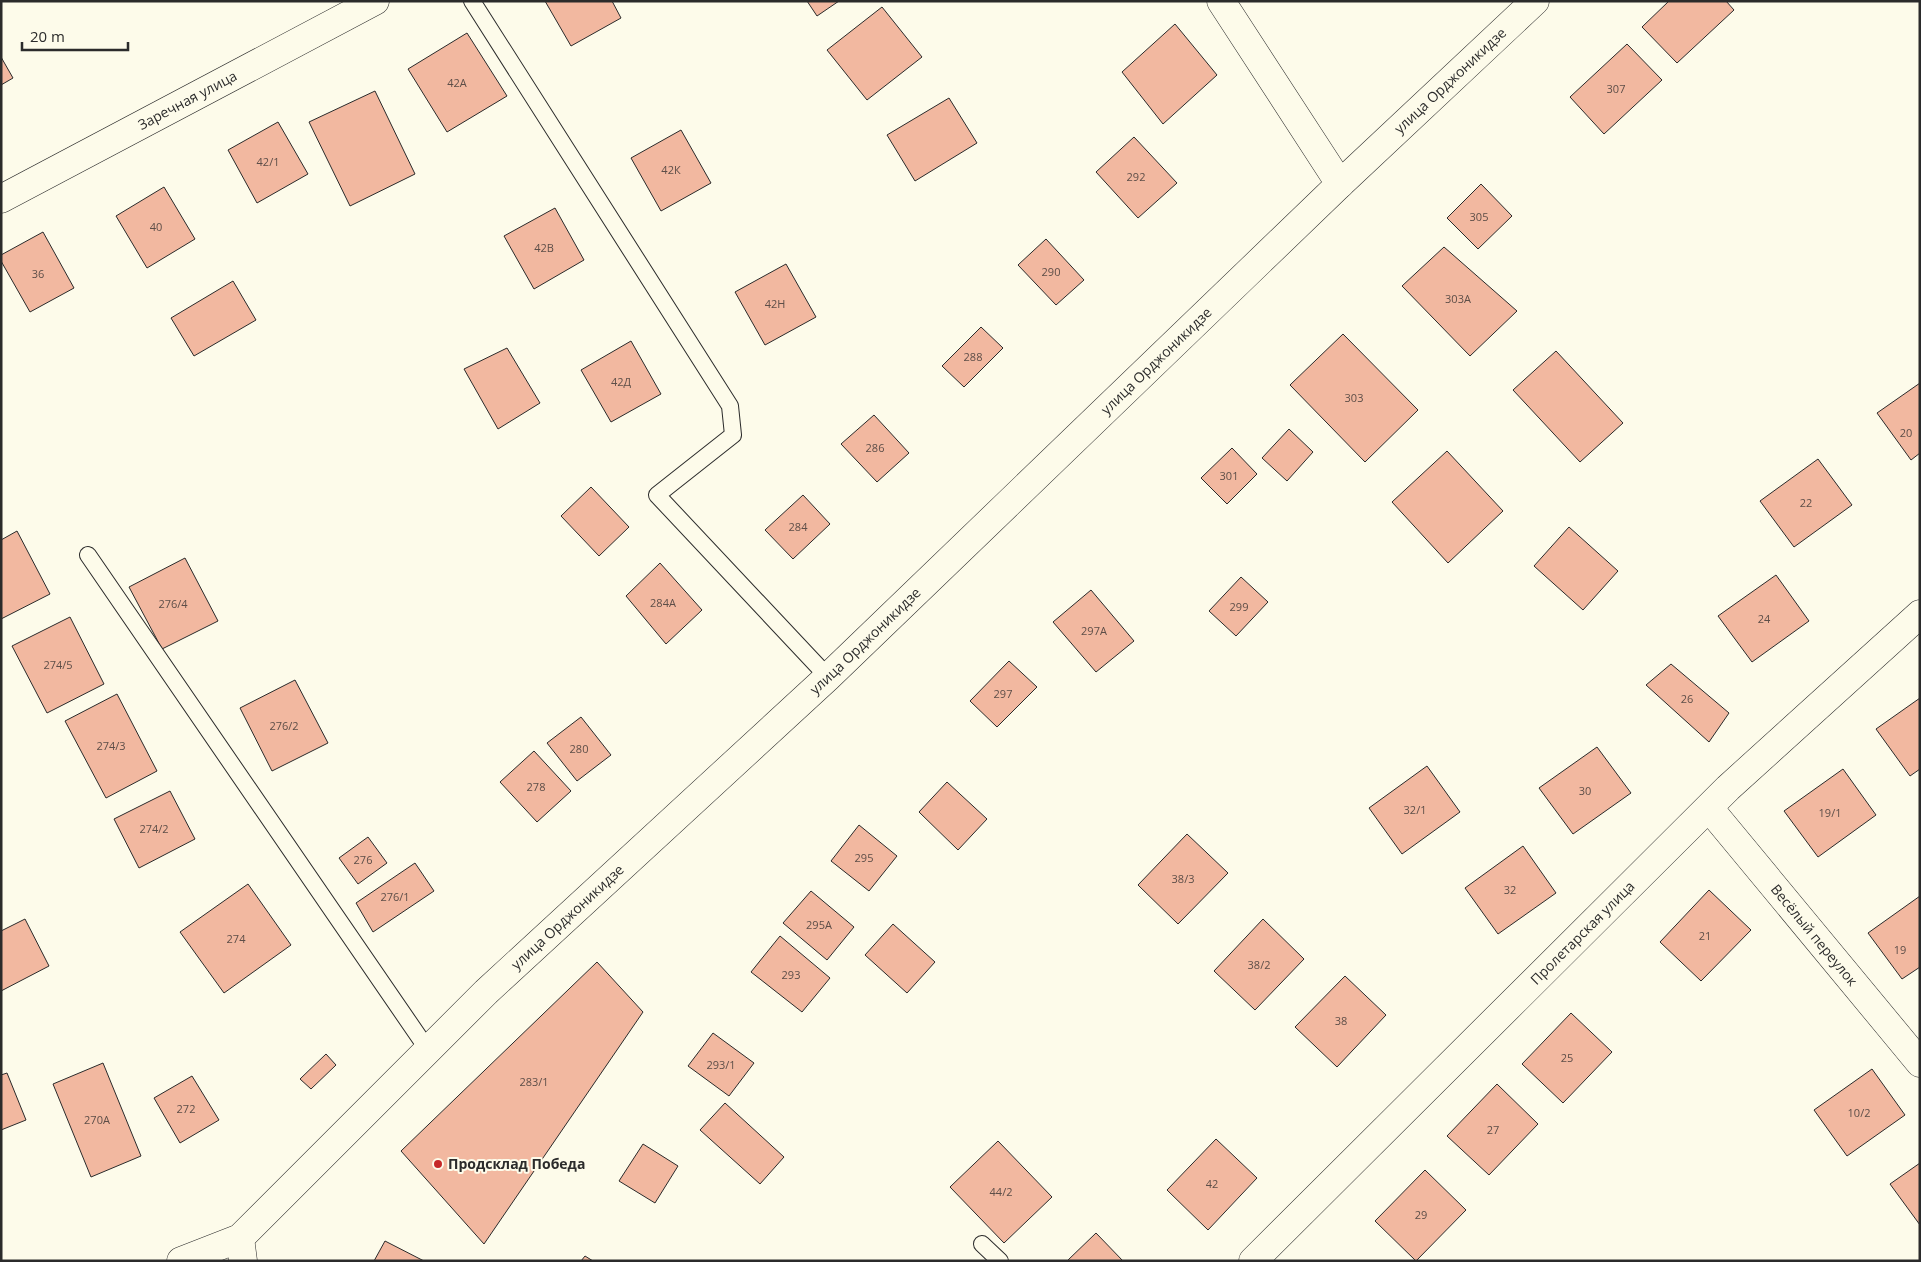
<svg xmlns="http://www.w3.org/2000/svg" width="1921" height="1262" font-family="'Open Sans',sans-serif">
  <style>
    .building { fill: #f2b8a0; stroke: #2b2b2b }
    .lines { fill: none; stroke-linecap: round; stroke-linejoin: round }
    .service-casing { stroke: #2b2b2b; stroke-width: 18 }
    .minor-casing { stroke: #2b2b2b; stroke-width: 29 }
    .tertiary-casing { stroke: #2b2b2b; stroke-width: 29 }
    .service { stroke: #fdfbea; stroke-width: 16 }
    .minor { stroke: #fdfbea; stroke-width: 28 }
    .tertiary { stroke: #fdfbea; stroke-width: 28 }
    .poi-dot { fill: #c62828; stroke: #fdfbea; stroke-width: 2 }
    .labels { text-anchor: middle; stroke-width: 4; stroke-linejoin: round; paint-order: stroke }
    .number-label { font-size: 11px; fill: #5d4e48 }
    .street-label { font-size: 14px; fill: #2b2b2b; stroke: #fdfbea }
    .poi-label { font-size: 14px; font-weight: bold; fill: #2b2b2b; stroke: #fdfbea; text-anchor: start }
  </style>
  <rect width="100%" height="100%" fill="#fdfbea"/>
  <!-- building -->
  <g class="building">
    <polygon points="545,1 612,1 621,18 571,46"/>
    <polygon points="807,1 839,1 817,16"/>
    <polygon points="1669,1 1726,1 1734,10 1677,63 1642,27"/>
    <polygon points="882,7 922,57 867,100 827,50"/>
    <polygon points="1175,24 1217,75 1163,124 1122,72"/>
    <polygon points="467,33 507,96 447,132 408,69"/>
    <polygon points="1627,44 1662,80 1604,134 1570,97"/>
    <polygon points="1,57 13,78 1,85"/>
    <polygon points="375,91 415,174 350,206 309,122"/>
    <polygon points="949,98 977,143 915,181 887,135"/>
    <polygon points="278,122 308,174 257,203 228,150"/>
    <polygon points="681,130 711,183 661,211 631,158"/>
    <polygon points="1134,137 1177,183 1138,218 1096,172"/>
    <polygon points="1481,184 1512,216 1478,249 1447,218"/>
    <polygon points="164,187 195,239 147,268 116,216"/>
    <polygon points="555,208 584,260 534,289 504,236"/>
    <polygon points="43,232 74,288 30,312 1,261 1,255"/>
    <polygon points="1046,239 1084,280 1056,305 1018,265"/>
    <polygon points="1444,247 1517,311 1470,356 1402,286"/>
    <polygon points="786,264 816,317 765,345 735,292"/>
    <polygon points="233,281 256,320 194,356 171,318"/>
    <polygon points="981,327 1003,348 964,387 942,366"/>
    <polygon points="1343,334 1418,410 1365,462 1290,385"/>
    <polygon points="631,341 661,394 611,422 581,370"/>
    <polygon points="507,348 540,403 498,429 464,369"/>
    <polygon points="1556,351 1623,423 1580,462 1513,390"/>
    <polygon points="1920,383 1920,453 1911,460 1877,413"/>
    <polygon points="874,415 909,453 877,482 841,444"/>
    <polygon points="1289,429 1313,452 1287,481 1262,458"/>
    <polygon points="1232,448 1257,474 1227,504 1201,478"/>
    <polygon points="1447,451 1503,511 1448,563 1392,502"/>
    <polygon points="1818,459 1852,505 1794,547 1760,501"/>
    <polygon points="591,487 629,527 599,556 561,516"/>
    <polygon points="803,495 830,524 793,559 765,530"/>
    <polygon points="1569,527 1618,571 1583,610 1534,566"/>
    <polygon points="17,531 50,594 1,619 1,540"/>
    <polygon points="185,558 218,621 162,649 129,587"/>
    <polygon points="660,563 702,610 666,644 626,596"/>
    <polygon points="1776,575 1809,621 1752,662 1718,616"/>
    <polygon points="1241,577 1268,602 1236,636 1209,611"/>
    <polygon points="1091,590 1134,641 1096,672 1053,622"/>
    <polygon points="70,617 104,684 47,713 12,646"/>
    <polygon points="1009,661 1037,687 997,727 970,701"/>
    <polygon points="1671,664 1729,713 1709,742 1646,685"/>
    <polygon points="295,680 328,743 272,771 240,708"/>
    <polygon points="117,694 157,771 106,798 65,721"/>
    <polygon points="1920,698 1920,769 1910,776 1876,729"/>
    <polygon points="581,717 611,755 577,781 547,743"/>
    <polygon points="1597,747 1631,793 1573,834 1539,788"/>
    <polygon points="534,751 571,791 537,822 500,782"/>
    <polygon points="1427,766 1460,812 1402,854 1369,808"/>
    <polygon points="1843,769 1876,815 1818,857 1784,811"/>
    <polygon points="947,782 987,819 958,850 919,812"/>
    <polygon points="170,791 195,839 139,868 114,819"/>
    <polygon points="859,825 897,856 869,891 831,861"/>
    <polygon points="1187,834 1228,873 1178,924 1138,885"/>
    <polygon points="368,837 387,863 358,884 339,858"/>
    <polygon points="1523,846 1556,893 1498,934 1465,888"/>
    <polygon points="415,863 434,891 373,932 356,903"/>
    <polygon points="248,884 291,945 224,993 180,932"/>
    <polygon points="1709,890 1751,930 1701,981 1660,942"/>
    <polygon points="811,891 854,927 827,960 783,923"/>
    <polygon points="1920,896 1920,967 1902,979 1868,933"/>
    <polygon points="25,919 49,966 1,991 1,931"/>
    <polygon points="1263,919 1304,959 1255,1010 1214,971"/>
    <polygon points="893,924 935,962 907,993 865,955"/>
    <polygon points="780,936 830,978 802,1012 751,972"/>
    <polygon points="597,962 643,1012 484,1244 401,1151"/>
    <polygon points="1345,976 1386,1015 1337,1067 1295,1027"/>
    <polygon points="1571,1013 1612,1052 1563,1103 1522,1064"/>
    <polygon points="713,1033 754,1063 729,1096 688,1066"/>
    <polygon points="326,1054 336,1065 311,1089 300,1079"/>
    <polygon points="103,1063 141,1156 91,1177 53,1084"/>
    <polygon points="1872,1069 1905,1115 1847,1156 1814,1110"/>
    <polygon points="7,1073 26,1120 1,1130 1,1075"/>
    <polygon points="192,1076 219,1120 180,1143 154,1098"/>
    <polygon points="1497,1084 1538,1124 1489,1175 1447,1136"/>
    <polygon points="725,1103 784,1157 760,1184 700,1130"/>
    <polygon points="1216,1139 1257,1178 1208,1230 1167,1190"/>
    <polygon points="998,1141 1052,1197 1004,1243 950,1187"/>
    <polygon points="643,1144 678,1166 655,1203 619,1181"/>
    <polygon points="1920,1163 1920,1225 1890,1184"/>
    <polygon points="1425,1170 1466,1210 1416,1261 1375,1221"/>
    <polygon points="1096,1233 1123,1261 1067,1261"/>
    <polygon points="385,1241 424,1261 374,1261"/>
    <polygon points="585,1256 593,1261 581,1261"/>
  </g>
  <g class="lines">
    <defs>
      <g id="service">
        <polyline points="472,1 730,406 733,435 657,495 828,677"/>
        <polyline points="88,555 428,1050"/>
        <polyline points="982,1244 1000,1261"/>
      </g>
      <g id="minor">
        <polyline points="1221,1 1340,184"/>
        <path id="s1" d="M1,199L375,1"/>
        <path id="s2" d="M1709,808L1920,1063"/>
        <polyline points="240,1238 243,1261"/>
        <path id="s3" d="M1253,1261L1728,788L1920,614"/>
      </g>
      <g id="tertiary">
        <path id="s4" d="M181,1261L240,1238L486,992L828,677L1340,184L1535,1"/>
      </g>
    </defs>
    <!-- service casing -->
    <use href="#service" class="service-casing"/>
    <!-- minor casing -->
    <use href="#minor" class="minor-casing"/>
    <!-- tertiary casing -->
    <use href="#tertiary" class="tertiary-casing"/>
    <!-- service -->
    <use href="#service" class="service"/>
    <!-- minor -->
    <use href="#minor" class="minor"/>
    <!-- tertiary -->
    <use href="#tertiary" class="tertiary"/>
  </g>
  <!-- markers -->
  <circle class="poi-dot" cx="438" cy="1164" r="5"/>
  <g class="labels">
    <!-- number labels -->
    <g class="number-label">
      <text x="457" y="87">42А</text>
      <text x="1616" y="93">307</text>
      <text x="268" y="166">42/1</text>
      <text x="671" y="174">42К</text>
      <text x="1136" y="181">292</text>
      <text x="1479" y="221">305</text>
      <text x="156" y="231">40</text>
      <text x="544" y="252">42В</text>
      <text x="1051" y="276">290</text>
      <text x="38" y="278">36</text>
      <text x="1458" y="303">303А</text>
      <text x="775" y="308">42Н</text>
      <text x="973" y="361">288</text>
      <text x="621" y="386">42Д</text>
      <text x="1354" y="402">303</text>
      <text x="1906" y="437">20</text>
      <text x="875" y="452">286</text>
      <text x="1229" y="480">301</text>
      <text x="1806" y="507">22</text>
      <text x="798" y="531">284</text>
      <text x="663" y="607">284А</text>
      <text x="173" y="608">276/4</text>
      <text x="1239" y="611">299</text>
      <text x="1764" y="623">24</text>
      <text x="1094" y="635">297А</text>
      <text x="58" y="669">274/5</text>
      <text x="1003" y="698">297</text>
      <text x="1687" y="703">26</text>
      <text x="284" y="730">276/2</text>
      <text x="111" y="750">274/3</text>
      <text x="579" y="753">280</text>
      <text x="536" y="791">278</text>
      <text x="1585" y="795">30</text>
      <text x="1415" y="814">32/1</text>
      <text x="1830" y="817">19/1</text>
      <text x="154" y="833">274/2</text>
      <text x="864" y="862">295</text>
      <text x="363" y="864">276</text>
      <text x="1183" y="883">38/3</text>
      <text x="1510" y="894">32</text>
      <text x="395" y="901">276/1</text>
      <text x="819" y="929">295А</text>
      <text x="1705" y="940">21</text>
      <text x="236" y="943">274</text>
      <text x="1900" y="954">19</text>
      <text x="1259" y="969">38/2</text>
      <text x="791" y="979">293</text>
      <text x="1341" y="1025">38</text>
      <text x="1567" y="1062">25</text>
      <text x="721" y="1069">293/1</text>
      <text x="534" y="1086">283/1</text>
      <text x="186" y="1113">272</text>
      <text x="1859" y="1117">10/2</text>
      <text x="97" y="1124">270А</text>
      <text x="1493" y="1134">27</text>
      <text x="1212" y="1188">42</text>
      <text x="1001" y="1196">44/2</text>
      <text x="1421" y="1219">29</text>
    </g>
    <!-- street labels -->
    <g class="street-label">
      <text dy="5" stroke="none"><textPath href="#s4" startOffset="1738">улица Орджоникидзе</textPath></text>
      <text dy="5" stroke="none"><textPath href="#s1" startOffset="211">Заречная улица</textPath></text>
      <text dy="5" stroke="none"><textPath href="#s4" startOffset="1332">улица Орджоникидзе</textPath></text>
      <text dy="5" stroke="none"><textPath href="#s4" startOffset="928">улица Орджоникидзе</textPath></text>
      <text dy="5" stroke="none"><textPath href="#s4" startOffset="522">улица Орджоникидзе</textPath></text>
      <text dy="5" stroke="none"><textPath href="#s3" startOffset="465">Пролетарская улица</textPath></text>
      <text dy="5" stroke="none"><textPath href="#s2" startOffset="165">Весёлый переулок</textPath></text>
    </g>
    <!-- poi labels -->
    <g class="poi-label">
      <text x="448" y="1169">Продсклад Победа</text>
    </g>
  </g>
  <!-- border -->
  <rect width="1921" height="1262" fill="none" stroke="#2b2b2b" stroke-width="5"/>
  <!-- scale -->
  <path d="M22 42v8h106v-8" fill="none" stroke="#2b2b2b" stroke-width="2.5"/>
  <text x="30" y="42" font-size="15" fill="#2b2b2b" stroke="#fdfbea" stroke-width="4" paint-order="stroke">20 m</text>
</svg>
